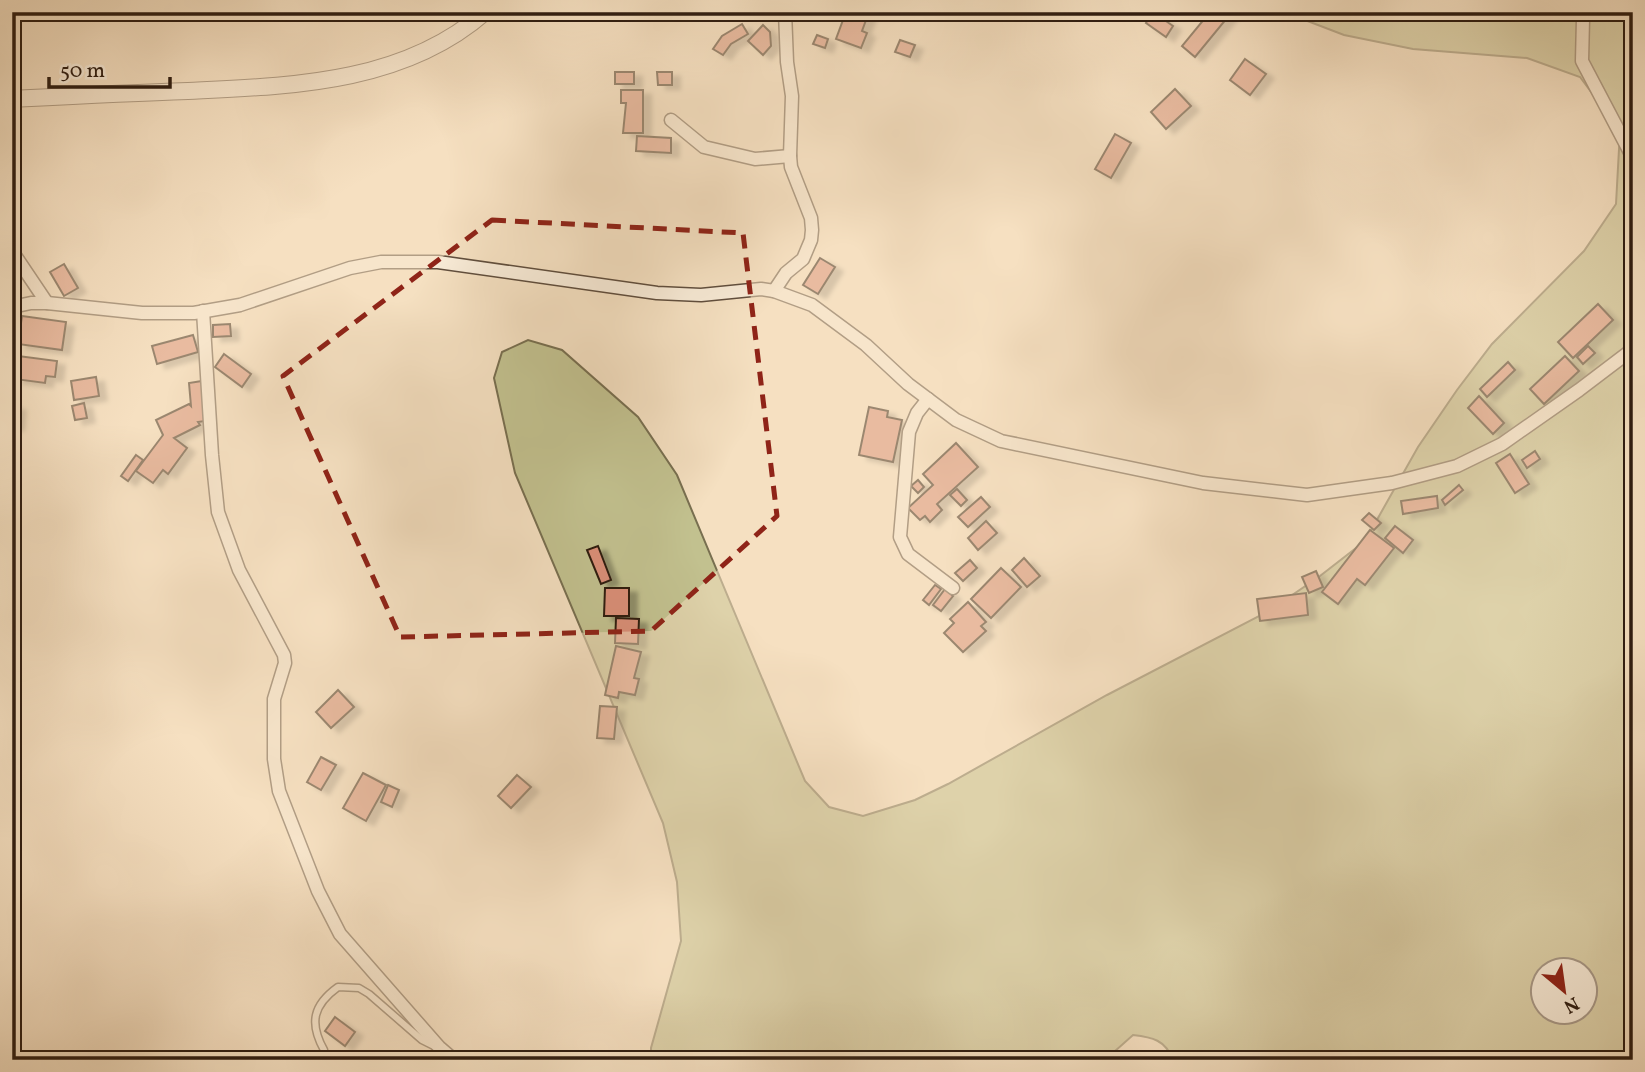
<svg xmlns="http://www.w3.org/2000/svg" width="1645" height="1072" font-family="Vollkorn,serif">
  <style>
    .green { fill: #c2c18f; stroke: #786f50; stroke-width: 2; fill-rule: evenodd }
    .building { fill: #da8f78; stroke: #2f1d11; stroke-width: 2; filter: url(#shadow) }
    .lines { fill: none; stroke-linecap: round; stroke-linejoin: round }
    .service-casing { stroke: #604e3d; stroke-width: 9 }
    .minor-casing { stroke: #604e3d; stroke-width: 15 }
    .tertiary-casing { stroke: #604e3d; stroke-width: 18 }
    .service { stroke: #f8ebd7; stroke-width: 6 }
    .minor { stroke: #f8ebd7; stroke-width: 12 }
    .tertiary { stroke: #f8ebd7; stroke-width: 16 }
    .marked { fill: none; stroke: #8f2418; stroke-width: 5; stroke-dasharray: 14 9; stroke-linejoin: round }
  </style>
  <defs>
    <filter id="shadow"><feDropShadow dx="8" dy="4.5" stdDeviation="2" flood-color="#0004"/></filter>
  </defs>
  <rect width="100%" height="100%" fill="#f5e0c1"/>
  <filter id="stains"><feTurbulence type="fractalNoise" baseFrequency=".00286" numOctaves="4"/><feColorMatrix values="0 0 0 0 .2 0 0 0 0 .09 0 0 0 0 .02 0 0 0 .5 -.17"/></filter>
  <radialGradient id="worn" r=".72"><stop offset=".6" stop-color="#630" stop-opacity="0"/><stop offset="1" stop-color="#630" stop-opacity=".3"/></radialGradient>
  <!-- green -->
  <path class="green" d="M1284,12H1633V1060H1172C1167,1040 1151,1037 1133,1035L1105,1060H651V1048L681,941L677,882L663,823L515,473L494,378L502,352L528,340L562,350L638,417L677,475L805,781L829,807L863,816L915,800L948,784L1107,695L1269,611L1320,576L1365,541L1418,447L1457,390L1492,344L1584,251L1616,204L1620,131L1580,77L1527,58L1413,49L1344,35ZM1544,970H1586V1012H1544Z"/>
  <!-- building -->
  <g class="building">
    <polygon points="846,12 869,12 862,31 867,33 861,48 836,39"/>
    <polygon points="1153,12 1173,26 1166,37 1146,23"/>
    <polygon points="1210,12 1232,12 1195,57 1182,46"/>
    <polygon points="742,24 748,34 731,44 723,55 713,49 722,36"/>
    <polygon points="763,25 770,32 771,46 763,55 748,41"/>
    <polygon points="817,35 828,39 825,48 813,44"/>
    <polygon points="900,40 915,45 910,57 895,52"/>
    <polygon points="1245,59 1266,74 1250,95 1230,80"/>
    <rect x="615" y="72" width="19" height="12"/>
    <polygon points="657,72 672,72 672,85 658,85"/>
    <polygon points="1175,89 1191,106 1166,129 1151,112"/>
    <polygon points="621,90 643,90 643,133 623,133 626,103 621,103"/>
    <polygon points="1115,134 1131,143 1111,178 1095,169"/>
    <polygon points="637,136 671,138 671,153 636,151"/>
    <polygon points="820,258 835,267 818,294 803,285"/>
    <polygon points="64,264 78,288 64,296 50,272"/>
    <polygon points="1598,304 1613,320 1573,358 1558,342"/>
    <polygon points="22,316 66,322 62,350 18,344"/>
    <polygon points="230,324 231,336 213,337 213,325"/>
    <polygon points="193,335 198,352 157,364 152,346"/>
    <polygon points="1588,346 1595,353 1583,364 1577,357"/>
    <polygon points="224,354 251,374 242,387 215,367"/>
    <polygon points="18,356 57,361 55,377 46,376 45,383 15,379"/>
    <polygon points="1565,356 1579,371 1544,404 1530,389"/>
    <polygon points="1508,362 1515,370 1487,397 1480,389"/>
    <polygon points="96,377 99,396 74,400 71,381"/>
    <polygon points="202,381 205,421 198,422 200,425 174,438 187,448 168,474 163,470 153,483 136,471 163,435 156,420 189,404 191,406 189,383"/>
    <polygon points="1479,396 1504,423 1493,434 1468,408"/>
    <polygon points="84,403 87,418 75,420 72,406"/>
    <polygon points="12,405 18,406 16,426 12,426"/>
    <polygon points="869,407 888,411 887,417 902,420 893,462 859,455"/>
    <polygon points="956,443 978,467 937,504 942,510 930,522 925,516 920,520 908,508 933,485 923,474"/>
    <polygon points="1535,451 1540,459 1527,468 1522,460"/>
    <polygon points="1510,454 1529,484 1515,493 1496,463"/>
    <polygon points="136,455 143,460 128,481 121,476"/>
    <polygon points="918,480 924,487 918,493 911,486"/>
    <polygon points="1459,485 1463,490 1445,505 1442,500"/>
    <polygon points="957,489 967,500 961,506 950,495"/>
    <polygon points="1437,496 1438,508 1403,514 1401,501"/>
    <polygon points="981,497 990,507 968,527 958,517"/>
    <polygon points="1369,513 1381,523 1374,530 1362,520"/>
    <polygon points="986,521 997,533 978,550 968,538"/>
    <polygon points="1395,526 1413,540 1403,553 1385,538"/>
    <polygon points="1370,530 1394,548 1365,585 1357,579 1338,604 1322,592"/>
    <polygon points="598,546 611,580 601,584 587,550"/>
    <polygon points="1024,558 1040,576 1027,587 1012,570"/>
    <polygon points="970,560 977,568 963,581 955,573"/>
    <polygon points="1001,568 1021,587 991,618 971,599"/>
    <polygon points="1316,571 1323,587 1309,593 1302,577"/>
    <polygon points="935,585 941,589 929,605 923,600"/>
    <polygon points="605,588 629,588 629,616 604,616"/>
    <polygon points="945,589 953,596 941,611 933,605"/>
    <polygon points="1306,593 1308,615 1260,621 1257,599"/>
    <polygon points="968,602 986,622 981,626 986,631 963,652 944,633 954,623 950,619"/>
    <polygon points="616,618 639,619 638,644 615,643"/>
    <polygon points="616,646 641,652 634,678 639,679 635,695 619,692 618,698 605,695"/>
    <polygon points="338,690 354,707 331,728 316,712"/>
    <polygon points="600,706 617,707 614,739 597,738"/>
    <polygon points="321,757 336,765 321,790 307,782"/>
    <polygon points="363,773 386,785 366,821 343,808"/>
    <polygon points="517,775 531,787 511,808 498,796"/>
    <polygon points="388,785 399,790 392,807 381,802"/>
    <polygon points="335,1017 355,1032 345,1046 325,1031"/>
  </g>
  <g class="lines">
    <defs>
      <path id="service" d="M324,1050C309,1023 313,1005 338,987L359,988L369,994L422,1040L434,1046"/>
      <g id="minor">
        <polyline points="1587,12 1583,19 1582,61 1633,158"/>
        <polyline points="671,120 704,147 755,159 790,156"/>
        <polyline points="12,251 47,303"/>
        <polyline points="774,291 786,273 803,259 811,240 812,230 811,218 791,167 790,156 792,96 787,62 785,12"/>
        <polyline points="12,307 31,303 47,303 142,313 194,313 240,305 350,268 381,262 438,262 657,293 701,295 761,289 774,291 812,305 866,345 908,384 956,420 1001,441 1203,483 1307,495 1392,483 1457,466 1502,444 1579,390 1633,349"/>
        <polyline points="203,311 212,455 218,512 239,570 284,655 285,663 274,699 274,759 279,791 318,891 340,934 439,1047 454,1060"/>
        <polyline points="928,399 917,413 909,432 900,537 908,554 953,588"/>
      </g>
      <path id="tertiary" d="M12,99C71,96 129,93 188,91C290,86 403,84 485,12"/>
    </defs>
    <!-- service casing -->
    <use href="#service" class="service-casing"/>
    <!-- minor casing -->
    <use href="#minor" class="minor-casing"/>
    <!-- tertiary casing -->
    <use href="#tertiary" class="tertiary-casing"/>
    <!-- service -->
    <use href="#service" class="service"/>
    <!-- minor -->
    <use href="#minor" class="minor"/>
    <!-- tertiary -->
    <use href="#tertiary" class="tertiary"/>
  </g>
  <!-- marked area -->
  <path d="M0 0H1645V1072H0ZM492,220L743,233L777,516L651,631L400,637L283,376Z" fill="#f5e0c1" fill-opacity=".55" fill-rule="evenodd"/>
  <path class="marked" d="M492,220L743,233L777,516L651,631L400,637L283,376Z"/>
  <!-- margin -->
  <rect width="1645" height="1072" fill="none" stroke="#f5e0c1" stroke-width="42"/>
  <rect x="14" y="14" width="1617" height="1044" fill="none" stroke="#2f1d11" stroke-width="3.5"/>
  <rect x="21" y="21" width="1603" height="1030" fill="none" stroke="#2f1d11" stroke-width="2"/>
  <!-- north arrow -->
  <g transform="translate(1564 991) rotate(151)"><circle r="33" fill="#f8ebd7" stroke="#a89988" stroke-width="2"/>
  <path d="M0-5L12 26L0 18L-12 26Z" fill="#8f2418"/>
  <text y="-10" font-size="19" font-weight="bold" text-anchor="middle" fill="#2f1d11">N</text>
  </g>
  <!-- scale -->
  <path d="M49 77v10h121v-10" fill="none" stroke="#2f1d11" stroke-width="3.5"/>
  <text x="60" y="77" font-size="21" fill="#2f1d11" stroke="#f8ebd7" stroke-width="5" paint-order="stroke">50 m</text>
  <rect width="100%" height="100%" filter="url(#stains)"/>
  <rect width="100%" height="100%" fill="url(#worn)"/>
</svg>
